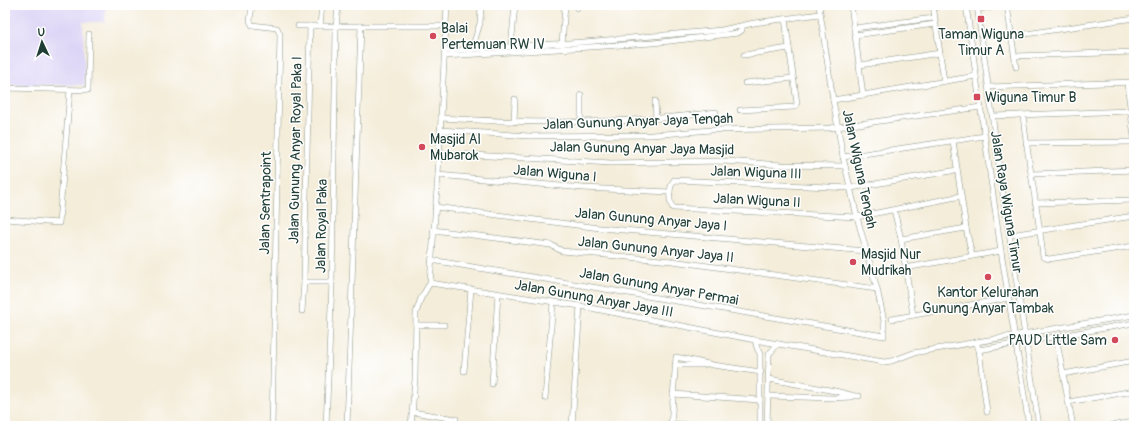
<svg xmlns="http://www.w3.org/2000/svg" width="1139" height="431" font-family="Pangolin,sans-serif">
  <style>
    .built { fill: #ddd5f6 }
    .lines { fill: none; stroke-linecap: round; stroke-linejoin: round }
    .minor-casing { stroke: #8a9587; stroke-width: 6 }
    .minor { stroke: #fff; stroke-width: 5 }
    .poi-dot { fill: #d1495b; stroke: #fff; stroke-width: 1.5 }
    .labels { text-anchor: middle; stroke-width: 3; stroke-linejoin: round; paint-order: stroke }
    .poi-label { font-size: 14px; fill: #1f3d34; stroke: #fff; text-anchor: start }
    .street-label { font-size: 14px; fill: #1f3d34; stroke: #fff }
  </style>
  <rect width="100%" height="100%" fill="#fff"/>
  <filter id="ink" filterUnits="userSpaceOnUse"><feTurbulence type="fractalNoise" baseFrequency=".025" numOctaves="2"/><feDisplacementMap in="SourceGraphic" scale="8" xChannelSelector="R" yChannelSelector="G"/><feConvolveMatrix kernelMatrix="1 2 1 2 8 2 1 2 1" color-interpolation-filters="sRGB"/></filter>
  <filter id="wash" filterUnits="userSpaceOnUse"><feTurbulence type="fractalNoise" baseFrequency=".012" numOctaves="4" result="noise"/><feDisplacementMap in="SourceGraphic" scale="16" xChannelSelector="R" yChannelSelector="G"/><feGaussianBlur stdDeviation="0.9" result="paint"/><feColorMatrix in="noise" values="0 0 0 0 0 0 0 0 0 0 0 0 0 0 0 0 0 1.4 0 .05"/><feComposite in="paint" operator="in"/></filter>
  <g filter="url(#wash)">
    <rect width="100%" height="100%" fill="#f4edda"/>
    <!-- built -->
    <polygon class="built" points="5,5 106,5 105,22 83,22 85,85 5,85"/>
  </g>
  <g filter="url(#ink)">
    <g class="lines">
      <defs>
        <g id="minor">
          <polyline points="252,5 250,21 252,25 277,28 280,34 272,426"/>
          <polyline points="851,5 863,95"/>
          <polyline points="933,5 944,81"/>
          <polyline points="966,5 1001,251 1029,426"/>
          <polyline points="977,5 1003,194 1039,426"/>
          <polyline points="1007,5 1016,67"/>
          <polyline points="577,8 577,5"/>
          <polyline points="978,9 1009,5"/>
          <polyline points="298,26 446,26"/>
          <polyline points="320,26 322,5"/>
          <polyline points="854,28 934,18"/>
          <polyline points="855,35 935,24"/>
          <polyline points="1012,36 1134,18"/>
          <polyline points="562,44 565,5"/>
          <polyline points="511,47 515,5"/>
          <polyline points="472,49 480,23 481,5"/>
          <polyline points="445,51 584,42 722,30 754,23 820,14"/>
          <polyline points="744,55 789,48"/>
          <polyline points="445,56 653,43 738,33 742,30 742,26"/>
          <polyline points="1015,56 1134,52"/>
          <polyline points="860,65 940,53"/>
          <polyline points="745,83 793,78"/>
          <polyline points="1127,83 1134,137"/>
          <polyline points="989,87 1134,82"/>
          <polyline points="5,88 88,90 89,34"/>
          <polyline points="581,95 581,122"/>
          <polyline points="833,100 976,76"/>
          <polyline points="655,101 656,118"/>
          <polyline points="740,110 795,107 797,103 785,19"/>
          <path d="M1023,115C1028,163 1038,209 1043,257L1049,259L1134,246"/>
          <polyline points="993,116 1130,111"/>
          <path d="M441,118C532,124 624,125 716,112"/>
          <polyline points="514,122 515,99"/>
          <polyline points="440,130 529,136 652,135 711,130 830,128 981,107"/>
          <polyline points="953,141 966,228 972,256"/>
          <polyline points="1026,143 1134,142"/>
          <polyline points="439,153 611,163 724,161 782,165 845,166"/>
          <polyline points="843,157 985,136"/>
          <path d="M957,170L851,188L674,180C669,187 668,201 673,208L857,217L961,196"/>
          <polyline points="1031,174 1134,170"/>
          <polyline points="438,175 583,188 670,192"/>
          <polyline points="1035,203 1134,200"/>
          <polyline points="435,207 600,228 866,251"/>
          <polyline points="894,210 901,239 913,315"/>
          <polyline points="5,219 59,223 70,90"/>
          <polyline points="433,230 551,245 562,251 672,261 877,289"/>
          <polyline points="1010,235 1134,216"/>
          <polyline points="901,239 966,228"/>
          <polyline points="431,260 884,336 884,321 877,289 857,217 843,157 833,100 819,5"/>
          <polyline points="905,268 1001,251"/>
          <polyline points="304,282 332,282"/>
          <polyline points="430,283 580,306 755,340 884,362 892,361 913,353 1134,315"/>
          <polyline points="302,311 304,282 310,26"/>
          <polyline points="892,319 1009,298"/>
          <polyline points="416,325 444,325"/>
          <polyline points="1056,337 1073,426"/>
          <polyline points="755,340 757,348 760,354 760,426"/>
          <polyline points="976,342 979,350 987,412"/>
          <polyline points="979,350 1134,323"/>
          <polyline points="675,365 704,365"/>
          <polyline points="464,371 471,289"/>
          <polyline points="1063,374 1134,361"/>
          <polyline points="769,379 835,391 855,396 859,396"/>
          <polyline points="492,384 498,294"/>
          <polyline points="673,394 760,400"/>
          <polyline points="769,396 833,398 851,397"/>
          <polyline points="545,398 553,303"/>
          <polyline points="1068,402 1134,391"/>
          <polyline points="412,412 456,419"/>
          <polyline points="671,424 709,426"/>
          <polyline points="572,425 580,306"/>
          <polyline points="326,426 332,282 336,28 338,5"/>
          <polyline points="347,426 361,26"/>
          <polyline points="411,426 415,379 416,313 421,298 430,283 438,175 447,5"/>
          <polyline points="671,426 676,357 713,365 761,372"/>
          <polyline points="767,426 769,354 778,344"/>
          <polyline points="1109,426 1134,422"/>
        </g>
      </defs>
      <!-- minor casing -->
      <use href="#minor" class="minor-casing"/>
      <!-- minor -->
      <use href="#minor" class="minor"/>
    </g>
  </g>
  <!-- markers -->
  <g class="poi-dot">
    <rect x="977" y="15" width="8" height="8" rx="2"/>
    <circle cx="433" cy="36" r="4"/>
    <rect x="973" y="93" width="8" height="8" rx="2"/>
    <circle cx="422" cy="147" r="4"/>
    <circle cx="853" cy="262" r="4"/>
    <circle cx="988" cy="277" r="4"/>
    <circle cx="1115" cy="340" r="4"/>
  </g>
  <g class="labels">
    <!-- poi labels -->
    <g class="poi-label">
      <text x="441" y="33">Balai<tspan x="441" dy="16">Pertemuan RW IV</tspan></text>
      <text x="981" y="39" text-anchor="middle">Taman Wiguna<tspan x="981" dy="16">Timur A</tspan></text>
      <text x="985" y="102">Wiguna Timur B</text>
      <text x="430" y="144">Masjid Al<tspan x="430" dy="16">Mubarok</tspan></text>
      <text x="861" y="259">Masjid Nur<tspan x="861" dy="16">Mudrikah</tspan></text>
      <text x="988" y="297" text-anchor="middle">Kantor Kelurahan<tspan x="988" dy="16">Gunung Anyar Tambak</tspan></text>
      <text x="1107" y="345" text-anchor="end">PAUD Little Sam</text>
    </g>
    <!-- street labels -->
    <g class="street-label">
      <text transform="translate(638 121) rotate(-2)" y="5">Jalan Gunung Anyar Jaya Tengah</text>
      <text transform="translate(642 148) rotate(1)" y="5">Jalan Gunung Anyar Jaya Masjid</text>
      <text transform="translate(295 150) rotate(-89)" y="5">Jalan Gunung Anyar Royal Paka I</text>
      <text transform="translate(860 169) rotate(78)" y="5">Jalan Wiguna Tengah</text>
      <text transform="translate(756 172) rotate(2)" y="5">Jalan Wiguna III</text>
      <text transform="translate(555 173) rotate(5)" y="5">Jalan Wiguna I</text>
      <text transform="translate(757 200) rotate(3)" y="5">Jalan Wiguna II</text>
      <text transform="translate(1007 202) rotate(81)" y="5">Jalan Raya Wiguna Timur</text>
      <text transform="translate(265 203) rotate(-89)" y="5">Jalan Sentrapoint</text>
      <text transform="translate(651 219) rotate(5)" y="5">Jalan Gunung Anyar Jaya I</text>
      <text transform="translate(321 226) rotate(-89)" y="5">Jalan Royal Paka</text>
      <text transform="translate(656 249) rotate(6)" y="5">Jalan Gunung Anyar Jaya II</text>
      <text transform="translate(659 286) rotate(10)" y="5">Jalan Gunung Anyar Permai</text>
      <text transform="translate(594 298) rotate(10)" y="5">Jalan Gunung Anyar Jaya III</text>
    </g>
  </g>
  <!-- margin -->
  <rect width="1139" height="431" fill="none" stroke="#fff" stroke-width="20"/>
  <!-- north arrow -->
  <g transform="translate(42 42) rotate(356)" stroke="#ffffff" stroke-width="3" paint-order="stroke">
  <path d="M0-3L7 15L0 10L-7 15Z" fill="#1f3d34"/>
  <text y="-6" font-size="11" font-weight="bold" text-anchor="middle" fill="#1f3d34">U</text>
  </g>
</svg>
